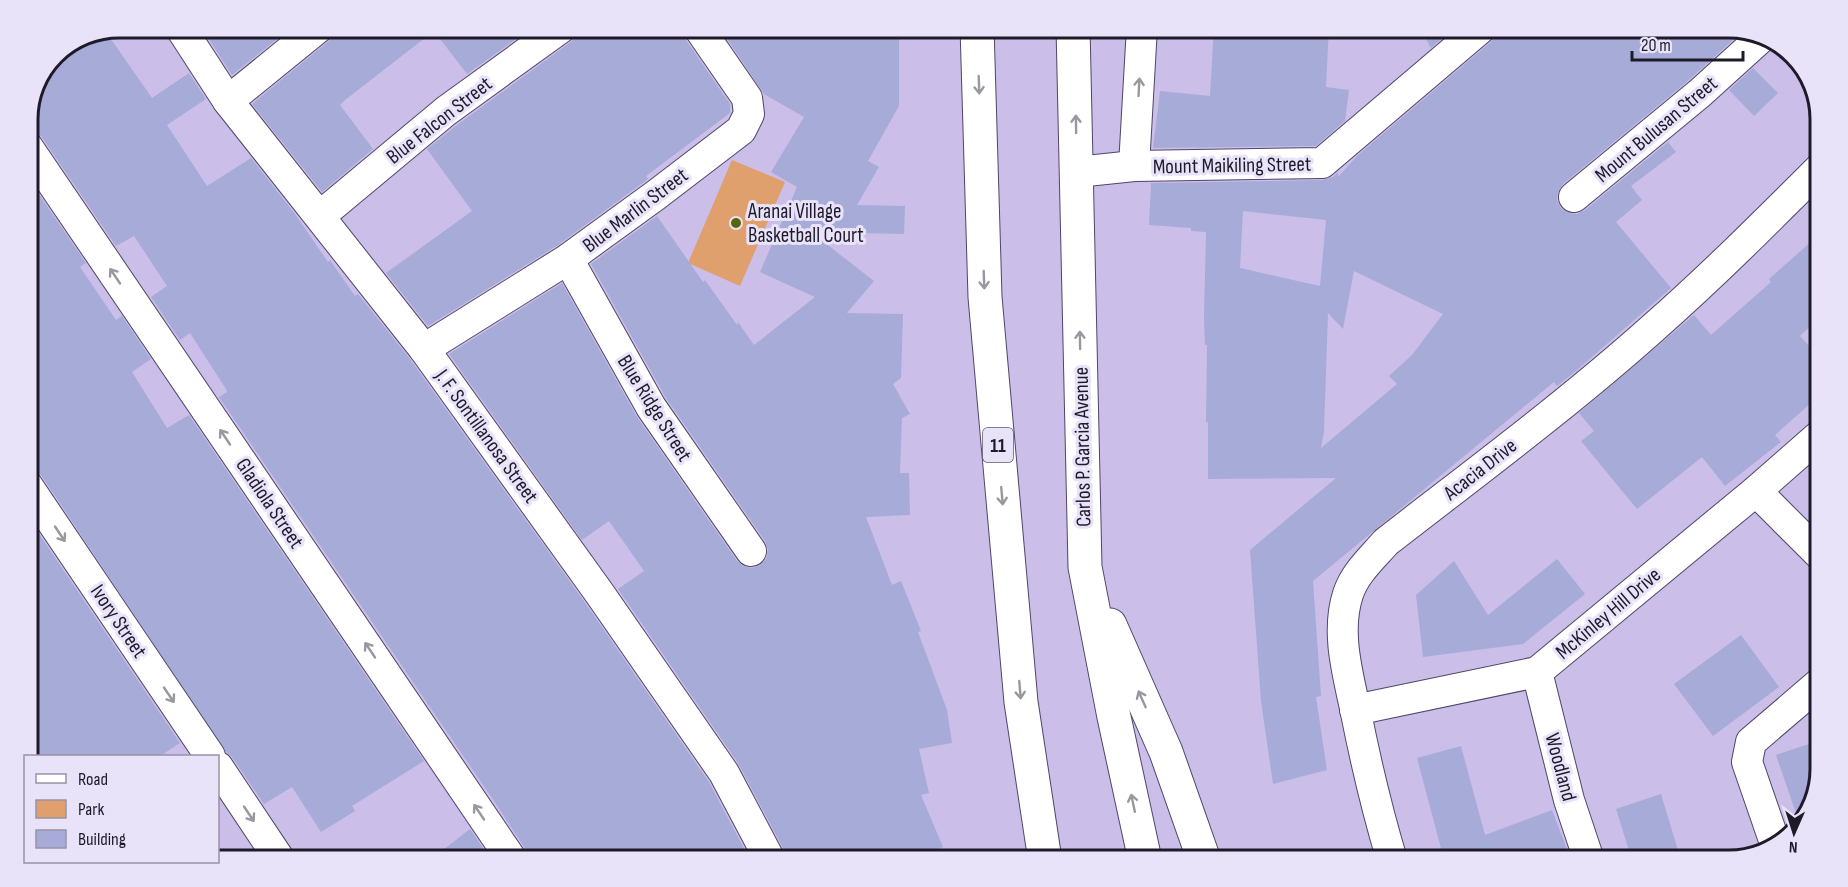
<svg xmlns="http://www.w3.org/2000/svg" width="1848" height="887" font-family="'Sofia Sans Condensed',sans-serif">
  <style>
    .green { fill: #e0a06d }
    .building { fill: #a6acd7; fill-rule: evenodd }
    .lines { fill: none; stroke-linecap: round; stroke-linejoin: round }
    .minor-casing { stroke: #514569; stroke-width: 32 }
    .primary-casing { stroke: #514569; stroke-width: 35 }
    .minor { stroke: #fff; stroke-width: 30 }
    .primary { stroke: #fff; stroke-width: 33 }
    .oneway { stroke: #9a989f }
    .poi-dot { fill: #57650a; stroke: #e9e3f9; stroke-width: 2 }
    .labels { text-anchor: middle; stroke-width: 6; stroke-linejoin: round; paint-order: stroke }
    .shield { fill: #e9e3f9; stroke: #5c5668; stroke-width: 1.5 }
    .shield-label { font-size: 20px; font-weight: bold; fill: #1f1a2a }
    .street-label { font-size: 21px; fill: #1f1a2a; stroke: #e9e3f9 }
    .poi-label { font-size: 21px; fill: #1f1a2a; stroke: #e9e3f9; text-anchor: start }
    .rim { fill: none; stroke: #1f1a2a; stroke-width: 3 }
  </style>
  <rect width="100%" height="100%" fill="#cbbee9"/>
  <!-- green -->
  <polygon class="green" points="732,160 785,182 740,286 688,263"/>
  <!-- building -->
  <g class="building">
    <polygon points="201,27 292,27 232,75"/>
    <polygon points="336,27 533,27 467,74 434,31 345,100 340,105 373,149 322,192 252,104 330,40 335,34"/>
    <polygon points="579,27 681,27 684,37 730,104 730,113 646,176 648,179 558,245 428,326 386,273 472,211 427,149 457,125 572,41 577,35"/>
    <polygon points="719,27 831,27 857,38 899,38 899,106 868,161 879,167 857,205 905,206 904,234 811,232 874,281 847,313 903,314 901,378 893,384 910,414 902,418 900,473 909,473 910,515 866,517 892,585 901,581 921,631 918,632 947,710 952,743 919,749 929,793 921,795 943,847 910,860 787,860 785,852 738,763 618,589 644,571 609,521 582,540 449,354 562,283 637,417 737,561 743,566 752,568 760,565 766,559 768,550 765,541 666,398 591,264 657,216 703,282 705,280 737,325 738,322 754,345 815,297 760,272 797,187 771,172 804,117 764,94"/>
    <polygon points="1214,27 1329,27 1326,87 1349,90 1345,121 1316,146 1153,148 1160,91 1210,96"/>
    <polygon points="1419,27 1455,27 1431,48"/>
    <path d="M1499,27H1729L1744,30L1689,80L1563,184L1558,192L1557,200L1561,208L1569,213L1577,214L1585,210L1668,142L1676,152L1631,186L1642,200L1616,222L1671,288L1577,370L1557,386L1554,382L1313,581L1321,696L1316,697L1327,770L1273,784L1261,701L1250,550L1336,478L1208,479V422H1206L1207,345H1205L1204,318L1206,232L1191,231V228L1149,225L1151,183L1322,180L1333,177L1338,172V177L1358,155L1493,40L1498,33ZM1243,211L1326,220L1320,286L1240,268ZM1354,271L1443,314L1412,355L1389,376L1397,384L1321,448L1324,431L1328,313L1343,329Z"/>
    <polygon points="106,32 152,98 189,73 206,99 167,125 207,186 251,158 295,214 328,262 330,260 355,296 358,294 410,359 586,604 709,782 750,860 529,860 526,850 498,807 219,397 227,392 226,389 190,333 180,340 151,297 167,286 134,236 116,246 41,136 35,131 27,129 27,113 50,62"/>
    <polygon points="1753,68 1778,93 1754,116 1729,90"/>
    <polygon points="27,177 86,263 80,267 116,320 122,316 151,359 132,372 167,428 189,415 424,761 352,806 355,811 321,832 292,787 264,804 232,757 226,752 41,475 35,470 27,468"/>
    <polygon points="1821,233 1821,316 1800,336 1821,359 1821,394 1775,435 1781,442 1725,486 1702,457 1637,509 1581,441 1594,431 1579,413 1694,315 1711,335 1771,282 1769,279"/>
    <polygon points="27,516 180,743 160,756 27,756"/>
    <polygon points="1557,559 1585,594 1523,644 1423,657 1416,595 1454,561 1488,615"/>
    <polygon points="1741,635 1779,687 1713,736 1674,684"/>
    <polygon points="1821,740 1821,768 1812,809 1799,822 1776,755"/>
    <polygon points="1461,746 1485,835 1552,810 1571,860 1428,860 1427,857 1442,852 1417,758"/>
    <polygon points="1661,794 1681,860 1632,860 1616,809"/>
    <polygon points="470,829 491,860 430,860"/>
  </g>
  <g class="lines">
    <defs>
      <g id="minor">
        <polyline points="180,27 228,101 424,349 600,594 724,773 770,860"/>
        <polyline points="228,101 319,27"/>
        <polyline points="27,146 512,860"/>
        <polyline points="1134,166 1142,27"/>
        <polyline points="1077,172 1134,166 1322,163 1482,27"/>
        <polyline points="1574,197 1700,93 1764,35"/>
        <polyline points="320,216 446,111 562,27"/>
        <polyline points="568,259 651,407 751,551"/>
        <polyline points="424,349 568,259 656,195 741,130 749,114 747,98 698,27"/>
        <polyline points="27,485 210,756"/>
        <polyline points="1756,491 1821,556"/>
        <polyline points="1537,672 1569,800 1589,860"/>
        <polyline points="1355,710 1537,672 1756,491 1821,434"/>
        <polyline points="218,767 280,860"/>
        <polyline points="1776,846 1747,762 1751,742 1821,682"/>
        <path d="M1392,860C1377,810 1365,759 1355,708C1347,671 1336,631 1348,594C1355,573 1372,558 1386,542C1476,472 1568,404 1653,328C1711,277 1766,222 1821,167"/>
      </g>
      <g id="primary">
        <polyline points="977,27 985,297 1021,702 1045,860"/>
        <polyline points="1073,27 1085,567 1114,717 1145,860"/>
        <polyline points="1110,625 1166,752 1204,860"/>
      </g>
    </defs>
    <!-- minor casing -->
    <use href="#minor" class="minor-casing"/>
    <!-- primary casing -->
    <use href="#primary" class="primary-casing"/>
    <!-- minor -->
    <use href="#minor" class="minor"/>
    <!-- primary -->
    <use href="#primary" class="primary"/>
  </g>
  <!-- one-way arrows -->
  <defs><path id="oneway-shaft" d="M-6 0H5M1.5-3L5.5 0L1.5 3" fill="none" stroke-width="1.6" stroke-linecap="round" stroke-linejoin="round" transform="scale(1.5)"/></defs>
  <g class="oneway">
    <use href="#oneway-shaft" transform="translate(979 85) rotate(88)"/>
    <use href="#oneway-shaft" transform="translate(1139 87) rotate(-87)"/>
    <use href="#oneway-shaft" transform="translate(1076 124) rotate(-91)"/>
    <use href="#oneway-shaft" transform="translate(115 276) rotate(-124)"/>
    <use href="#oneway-shaft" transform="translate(984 280) rotate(88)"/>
    <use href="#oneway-shaft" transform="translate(1080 340) rotate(-91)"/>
    <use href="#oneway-shaft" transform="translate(225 437) rotate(-124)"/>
    <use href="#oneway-shaft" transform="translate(1002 496) rotate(85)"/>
    <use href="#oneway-shaft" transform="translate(60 534) rotate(56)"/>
    <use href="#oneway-shaft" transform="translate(370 650) rotate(-124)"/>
    <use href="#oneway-shaft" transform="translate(1020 690) rotate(85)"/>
    <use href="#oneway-shaft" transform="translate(169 695) rotate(56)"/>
    <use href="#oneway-shaft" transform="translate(1142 699) rotate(-114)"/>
    <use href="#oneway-shaft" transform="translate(1133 803) rotate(-102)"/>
    <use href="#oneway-shaft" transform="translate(479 812) rotate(-124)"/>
    <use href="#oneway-shaft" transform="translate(249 814) rotate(56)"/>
  </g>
  <!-- markers -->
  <circle class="poi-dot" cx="736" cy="223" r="6"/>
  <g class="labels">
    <!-- shield labels -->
    <rect class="shield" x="983" y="428" width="30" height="34" rx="4.5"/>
    <g class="shield-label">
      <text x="998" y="452">11</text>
    </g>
    <!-- street labels -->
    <g class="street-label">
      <text transform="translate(439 120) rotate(-38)" y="7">Blue Falcon Street</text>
      <text transform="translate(1656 129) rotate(-40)" y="7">Mount Bulusan Street</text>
      <text transform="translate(1232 165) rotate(-1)" y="7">Mount Maikiling Street</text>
      <text transform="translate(635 210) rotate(-37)" y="7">Blue Marlin Street</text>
      <text transform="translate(655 408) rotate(58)" y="7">Blue Ridge Street</text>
      <text transform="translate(487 436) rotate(54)" y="7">J. F. Sontillanosa Street</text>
      <text transform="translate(1082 447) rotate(-91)" y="7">Carlos P. Garcia Avenue</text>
      <text transform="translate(1480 469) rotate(-38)" y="7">Acacia Drive</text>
      <text transform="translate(270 503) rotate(56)" y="7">Gladiola Street</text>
      <text transform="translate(1608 613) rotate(-40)" y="7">McKinley Hill Drive</text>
      <text transform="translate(119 621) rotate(56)" y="7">Ivory Street</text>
      <text transform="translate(1561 767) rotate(75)" y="7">Woodland</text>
    </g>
    <!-- poi labels -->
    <g class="poi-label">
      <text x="748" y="218">Aranai Village<tspan x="748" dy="24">Basketball Court</tspan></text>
    </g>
  </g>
  <!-- crop -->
  <path d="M0 0H1848V887H0ZM119 38H1729A81 81 0 0 1 1810 119V769A81 81 0 0 1 1729 850H119A81 81 0 0 1 38 769V119A81 81 0 0 1 119 38Z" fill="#e9e3f9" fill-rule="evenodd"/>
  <path class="rim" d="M119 38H1729A81 81 0 0 1 1810 119V769A81 81 0 0 1 1729 850H119A81 81 0 0 1 38 769V119A81 81 0 0 1 119 38Z"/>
  <!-- legend -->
  <rect x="24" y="755" width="195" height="108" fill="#e9e3f9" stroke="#9893a6" stroke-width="1.5"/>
  <rect x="36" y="774" width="30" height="9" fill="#ffffff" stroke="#9893a6" stroke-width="1.5"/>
  <text x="78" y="785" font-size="18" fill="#1f1a2a">Road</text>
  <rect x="36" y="800" width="30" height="18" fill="#e0a06d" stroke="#9893a6" stroke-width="1.5"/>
  <text x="78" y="815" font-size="18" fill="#1f1a2a">Park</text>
  <rect x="36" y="830" width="30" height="18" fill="#a6acd7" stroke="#9893a6" stroke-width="1.5"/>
  <text x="78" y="845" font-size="18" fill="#1f1a2a">Building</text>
  <!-- north arrow -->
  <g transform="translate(1794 833) rotate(183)" stroke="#e9e3f9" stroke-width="4.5" paint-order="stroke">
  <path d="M0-4.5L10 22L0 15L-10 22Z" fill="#1f1a2a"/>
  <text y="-9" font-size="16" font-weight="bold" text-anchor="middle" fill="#1f1a2a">N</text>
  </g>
  <!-- scale -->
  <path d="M1632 51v9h111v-9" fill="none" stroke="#1f1a2a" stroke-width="3"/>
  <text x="1641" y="51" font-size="18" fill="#1f1a2a" stroke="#e9e3f9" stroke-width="4.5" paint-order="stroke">20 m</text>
</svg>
